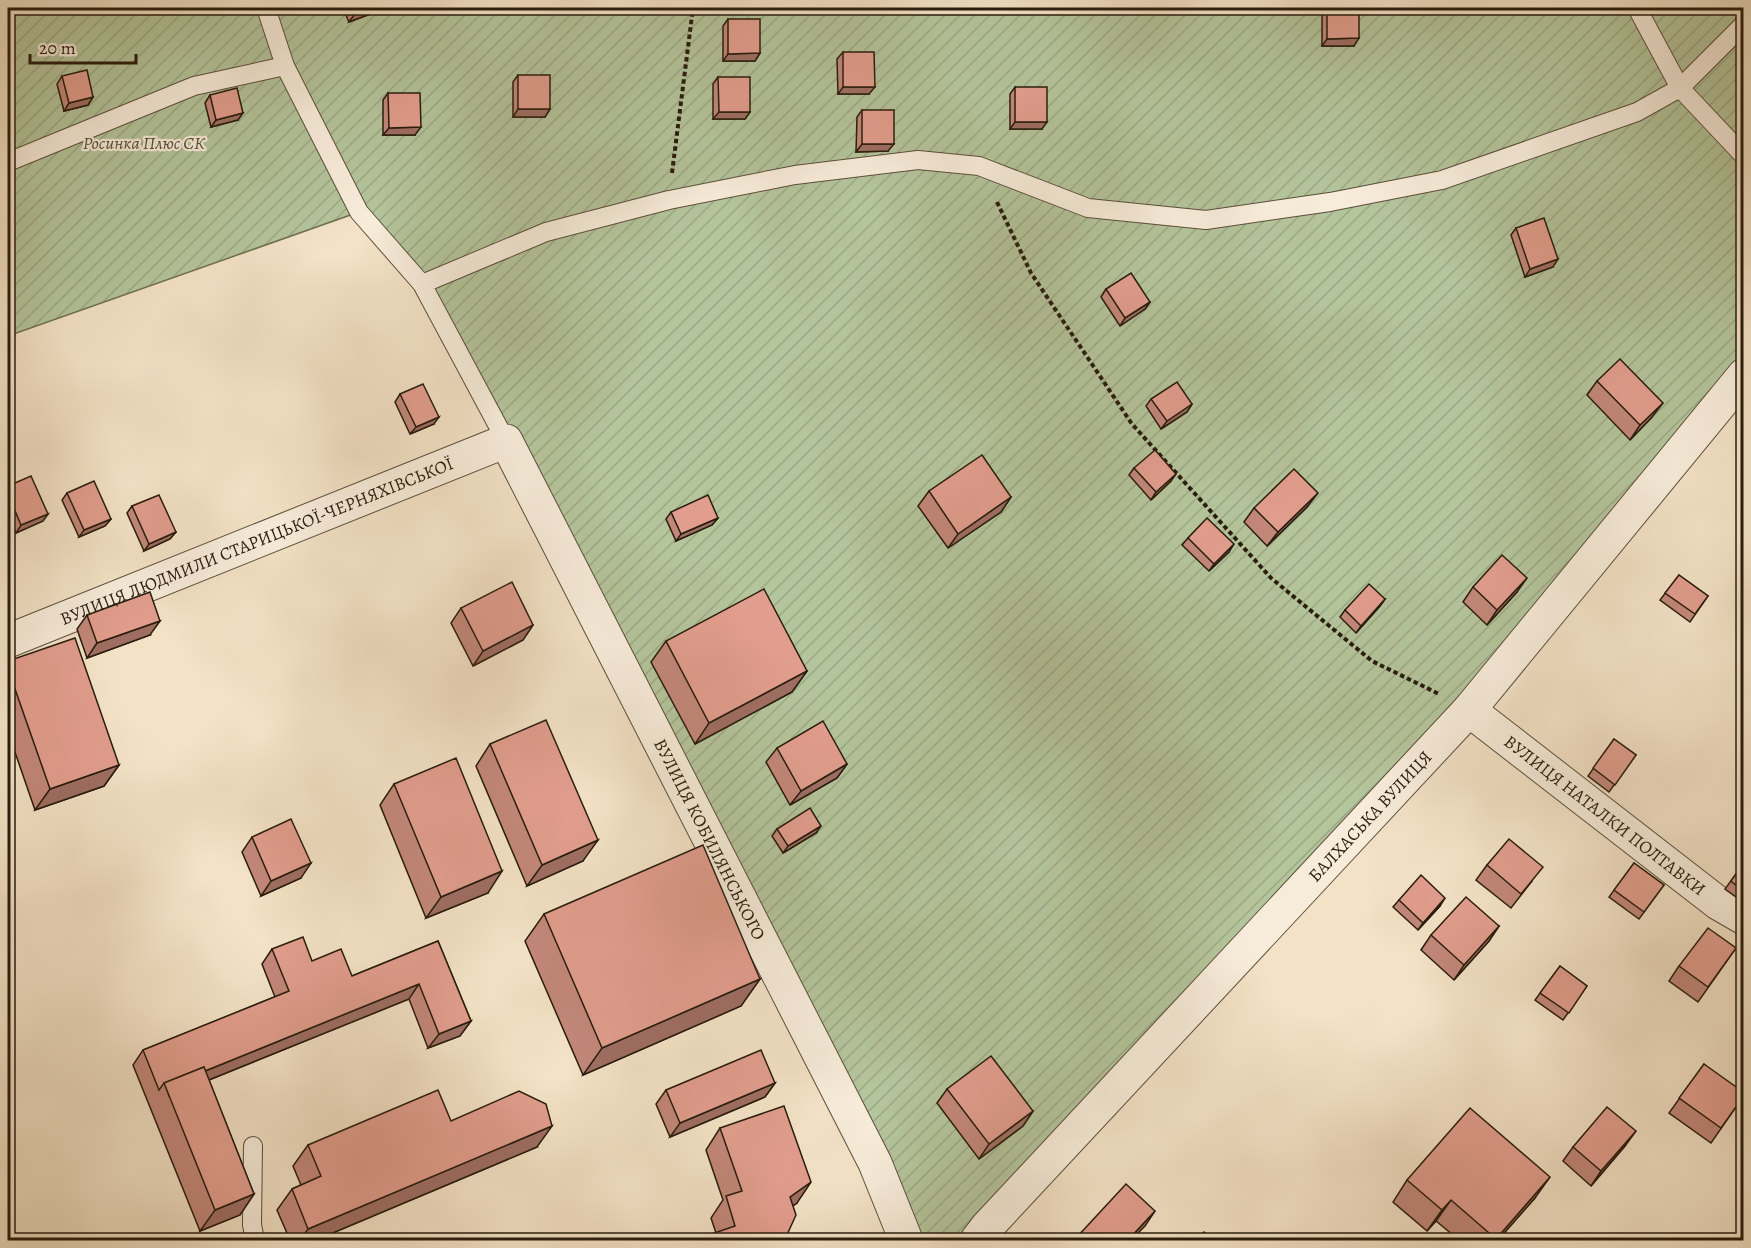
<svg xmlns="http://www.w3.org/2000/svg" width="1751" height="1248" font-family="Alegreya,serif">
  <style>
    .garden { fill: url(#garden-furrows); stroke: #6e7054; stroke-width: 1.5 }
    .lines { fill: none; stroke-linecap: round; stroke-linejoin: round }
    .lane-casing { stroke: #5b4e3b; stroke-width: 20 }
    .street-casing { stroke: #5b4e3b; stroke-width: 35 }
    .path { stroke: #281c0d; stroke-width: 4; stroke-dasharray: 4.5 3; stroke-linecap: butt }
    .lane { stroke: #f7ecda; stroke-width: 18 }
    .street { stroke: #f7ecda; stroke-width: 33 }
    .wall { fill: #c28779; stroke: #281c0d; stroke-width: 1.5 }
    .shaded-wall { fill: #9e6e63; stroke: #281c0d; stroke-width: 1.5 }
    .building { fill: #e19d8d; stroke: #281c0d; stroke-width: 1.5 }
    .labels { text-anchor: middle; stroke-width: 4.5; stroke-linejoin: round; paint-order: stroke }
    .park-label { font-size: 18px; font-style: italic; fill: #524e38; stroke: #f7ecda }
    .street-label { font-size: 18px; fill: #281c0d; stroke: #f7ecda }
  </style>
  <defs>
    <pattern id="garden-furrows" width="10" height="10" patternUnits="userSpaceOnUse" patternTransform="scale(1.5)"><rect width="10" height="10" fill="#b4c49b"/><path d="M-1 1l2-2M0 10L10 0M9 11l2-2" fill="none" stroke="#9ba884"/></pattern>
  </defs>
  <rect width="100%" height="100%" fill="#f3e2c6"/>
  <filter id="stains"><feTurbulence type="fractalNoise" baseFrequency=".00333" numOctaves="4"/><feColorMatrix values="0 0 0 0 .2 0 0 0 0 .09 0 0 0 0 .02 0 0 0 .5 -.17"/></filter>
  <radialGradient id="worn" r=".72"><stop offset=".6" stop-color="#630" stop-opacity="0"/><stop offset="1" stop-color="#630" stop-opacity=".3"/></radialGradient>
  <!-- garden -->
  <polygon class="garden" points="8,8 1743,8 1743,375 1469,710 977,1240 906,1240 422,284 359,212 8,336"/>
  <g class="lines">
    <defs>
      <g id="lane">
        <polyline points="266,8 285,66 359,212 422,284 506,441"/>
        <polyline points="1637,8 1680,88 1744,156"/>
        <polyline points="8,162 194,86 285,66"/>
        <polyline points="422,284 546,232 669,200 795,175 918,160 979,166 1088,208 1206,220 1330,202 1442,180 1637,112 1680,88 1744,24"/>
        <polyline points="253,1146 252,1225 255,1240"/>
      </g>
      <g id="street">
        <path id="s1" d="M8,641L506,441L875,1163L906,1240"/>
        <path id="s2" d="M1469,710L1718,903L1744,918"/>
        <path id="s3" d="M977,1240L987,1227L1469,710L1744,375"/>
      </g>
    </defs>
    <!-- lane casing -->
    <use href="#lane" class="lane-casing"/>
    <!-- street casing -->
    <use href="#street" class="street-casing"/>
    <!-- path -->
    <g class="path">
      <polyline points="672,173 693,8"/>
      <polyline points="997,202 1031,273 1132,424 1271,578 1372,661 1439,694"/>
    </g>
    <!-- lane -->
    <use href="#lane" class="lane"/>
    <!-- street -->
    <use href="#street" class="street"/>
  </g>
  <!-- wall -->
  <g class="wall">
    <polygon points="343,8 383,8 381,10 349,22"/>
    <polygon points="1325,8 1359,8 1354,46 1322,46 1322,12"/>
    <polygon points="728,19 760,53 755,61 723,61 723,26"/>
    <polygon points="843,52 869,94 838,94 837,59"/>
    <polygon points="518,75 550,109 545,117 513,117 513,82"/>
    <polygon points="62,76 93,97 88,105 64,111 57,84"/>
    <polygon points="718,77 750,112 745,119 713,119 713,84"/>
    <polygon points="1015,87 1042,129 1010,129 1010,94"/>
    <polygon points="388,93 415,135 383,135 383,100"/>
    <polygon points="210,95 238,120 211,127 205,103"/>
    <polygon points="862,110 888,151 856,152 857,117"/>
    <polygon points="1516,228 1553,267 1525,277 1511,235"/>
    <polygon points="1106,289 1150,302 1145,309 1120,326 1101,297"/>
    <polygon points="1597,381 1652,417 1630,440 1587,395"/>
    <polygon points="400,394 434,424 410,434 395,402"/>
    <polygon points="1151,399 1192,404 1187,412 1161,429 1146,406"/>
    <polygon points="1134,468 1171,481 1151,500 1129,475"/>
    <polygon points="8,486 48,514 43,521 16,533 8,514"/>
    <polygon points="929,491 1011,497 1001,512 948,548 918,506"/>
    <polygon points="67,493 111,519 105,526 79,537 62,500"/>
    <polygon points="132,506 176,532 170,539 144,551 127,513"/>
    <polygon points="1307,507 1267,546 1244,522 1254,508"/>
    <polygon points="671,512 718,518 712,525 676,541 666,519"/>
    <polygon points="1188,538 1229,552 1209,571 1182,545"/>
    <polygon points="1679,575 1708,596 1690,622 1660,600"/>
    <polygon points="1473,587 1517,592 1487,625 1463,602"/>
    <polygon points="1385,599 1380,606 1356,633 1340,617 1345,610"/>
    <polygon points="461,608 533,625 523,640 473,666 451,623"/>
    <polygon points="87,615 150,635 87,658 77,629"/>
    <polygon points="666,641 807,671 792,692 695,744 651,662"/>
    <polygon points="8,661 119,765 104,786 35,810 8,732"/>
    <polygon points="1614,739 1636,755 1609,792 1588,776"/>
    <polygon points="490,744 583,861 527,886 476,766"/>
    <polygon points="777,748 847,764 837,778 790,805 766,762"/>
    <polygon points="394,784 488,893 426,918 380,805"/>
    <polygon points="777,829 816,833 783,853 772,836"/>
    <polygon points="252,837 301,878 261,896 242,852"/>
    <polygon points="1634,863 1664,885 1639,919 1609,897"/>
    <polygon points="1743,864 1743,902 1725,889"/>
    <polygon points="1487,865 1532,881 1511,908 1476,880"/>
    <polygon points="1399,900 1440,906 1418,930 1393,907"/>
    <polygon points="544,914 760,979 741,1006 583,1075 525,941"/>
    <polygon points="1499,926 1489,941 1454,980 1421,950 1431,935"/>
    <polygon points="438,941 471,1021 460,1036 428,1048 409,999 209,1080 254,1194 240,1215 200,1231 133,1065 143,1050 275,997 262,964 272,949 312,961 352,976"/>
    <polygon points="1736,948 1698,1002 1669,981 1679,966"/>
    <polygon points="1560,966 1587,986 1563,1020 1535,1000"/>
    <polygon points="1704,1064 1743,1097 1711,1143 1669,1113"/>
    <polygon points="775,1083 765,1097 670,1137 656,1104 666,1090"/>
    <polygon points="947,1089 1033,1111 1023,1126 979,1159 937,1103"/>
    <polygon points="451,1121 537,1147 316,1240 290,1240 277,1210 292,1189 301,1185 293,1166 308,1145"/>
    <polygon points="720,1128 797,1203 793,1206 716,1233 711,1218 723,1200 706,1150"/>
    <polygon points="1625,1146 1591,1186 1563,1161 1573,1147"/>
    <polygon points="1407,1180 1535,1198 1498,1240 1459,1240 1436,1221 1427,1231 1393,1202"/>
  </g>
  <!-- shaded-wall -->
  <g class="shaded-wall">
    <polygon points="373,8 383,8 381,10 349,22 354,15"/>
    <polygon points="580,8 611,8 609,11 577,11"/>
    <polygon points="1359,38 1354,46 1322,46 1327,39"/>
    <polygon points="760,53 755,61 723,61 728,54"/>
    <polygon points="843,87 875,87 869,94 838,94"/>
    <polygon points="93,97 88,105 64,111 69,103"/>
    <polygon points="518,109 550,109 545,117 513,117"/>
    <polygon points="719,112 750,112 745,119 713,119"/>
    <polygon points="243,113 238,120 211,127 216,120"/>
    <polygon points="1015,122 1047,122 1042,129 1010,129"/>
    <polygon points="421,127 415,135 383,135 389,128"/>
    <polygon points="862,144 894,144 888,151 856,152"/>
    <polygon points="1558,259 1553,267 1525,277 1530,269"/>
    <polygon points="1150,302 1145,309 1120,326 1125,318"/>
    <polygon points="1663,403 1652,417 1630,440 1640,425"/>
    <polygon points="1192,404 1187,412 1161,429 1167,421"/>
    <polygon points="439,417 434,424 410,434 416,427"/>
    <polygon points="1176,474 1171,481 1151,500 1156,492"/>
    <polygon points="1318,493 1307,507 1267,546 1278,532"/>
    <polygon points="1011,497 1001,512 948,548 958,534"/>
    <polygon points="48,514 43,521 16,533 21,525"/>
    <polygon points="718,518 712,525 676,541 681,534"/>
    <polygon points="111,519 105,526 79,537 84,530"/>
    <polygon points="176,532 170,539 144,551 149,544"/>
    <polygon points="1234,544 1229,552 1209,571 1214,564"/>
    <polygon points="1527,578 1517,592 1487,625 1497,610"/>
    <polygon points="1385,599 1380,606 1356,633 1361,626"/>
    <polygon points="160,621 150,635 87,658 97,643"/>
    <polygon points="533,625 523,640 473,666 483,651"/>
    <polygon points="807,671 792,692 695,744 709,723"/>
    <polygon points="847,764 837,778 790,805 801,791"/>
    <polygon points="119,765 104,786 35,810 50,789"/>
    <polygon points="821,826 816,833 783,853 788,846"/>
    <polygon points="598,840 583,861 527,886 542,865"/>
    <polygon points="311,863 301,878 261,896 271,881"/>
    <polygon points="502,871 488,893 426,918 441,897"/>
    <polygon points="1445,898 1440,906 1418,930 1423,923"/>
    <polygon points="1499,926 1489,941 1454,980 1464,965"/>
    <polygon points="760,979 741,1006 583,1075 602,1048"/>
    <polygon points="419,984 409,999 169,1096 166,1087"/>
    <polygon points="471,1021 460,1036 428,1048 439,1034"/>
    <polygon points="775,1083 765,1097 670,1137 680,1123"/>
    <polygon points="1033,1111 1023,1126 979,1159 989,1144"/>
    <polygon points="552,1126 537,1147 316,1240 300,1240 308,1229"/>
    <polygon points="1636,1131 1625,1146 1591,1186 1601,1171"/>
    <polygon points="1550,1177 1535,1198 1498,1240 1495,1240"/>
    <polygon points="811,1182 797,1203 775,1218 790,1197"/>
    <polygon points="254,1194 240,1215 200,1231 215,1210"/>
    <polygon points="1451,1200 1436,1221 1427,1231 1442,1210"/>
    <polygon points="1155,1211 1145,1226 1131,1240 1128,1240"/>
  </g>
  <!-- building -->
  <g class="building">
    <polygon points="351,8 373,8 354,15"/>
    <polygon points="1327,8 1359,8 1359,38 1327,39"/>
    <polygon points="728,19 760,19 760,53 728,54"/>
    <polygon points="843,52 874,52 875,87 843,87"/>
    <polygon points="87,70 93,97 69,103 62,76"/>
    <rect x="518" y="75" width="32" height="34"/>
    <polygon points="718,77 750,77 750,112 719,112"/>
    <rect x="1015" y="87" width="32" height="35"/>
    <polygon points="237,88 243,113 216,120 210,95"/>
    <polygon points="388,93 420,93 421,127 389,128"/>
    <rect x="862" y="110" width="32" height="34"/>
    <polygon points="1544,218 1558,259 1530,269 1516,228"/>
    <polygon points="1131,273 1150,302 1125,318 1106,289"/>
    <polygon points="1620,359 1663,403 1640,425 1597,381"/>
    <polygon points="1177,382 1192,404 1167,421 1151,399"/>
    <polygon points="423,384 439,417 416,427 400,394"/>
    <polygon points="1155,450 1176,474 1156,492 1134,468"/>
    <polygon points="982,455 1011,497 958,534 929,491"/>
    <polygon points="1294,469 1318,493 1278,532 1254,508"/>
    <polygon points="31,476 48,514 21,525 8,494 8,486"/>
    <polygon points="94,481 111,519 84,530 67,493"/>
    <polygon points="159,495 176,532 149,544 132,506"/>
    <polygon points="708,495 718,518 681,534 671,512"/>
    <polygon points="1207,518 1234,544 1214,564 1188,538"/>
    <polygon points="1502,555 1527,578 1497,610 1473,587"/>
    <polygon points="1679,575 1708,596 1695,614 1665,593"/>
    <polygon points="512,582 533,625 483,651 461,608"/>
    <polygon points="1369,584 1385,599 1361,626 1345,610"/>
    <polygon points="764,589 807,671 709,723 666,641"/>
    <polygon points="150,592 160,621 97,643 87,615"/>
    <polygon points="75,638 119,765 50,789 8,669 8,661"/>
    <polygon points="546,720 598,840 542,865 490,744"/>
    <polygon points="823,721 847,764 801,791 777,748"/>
    <polygon points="1614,739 1636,755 1615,785 1593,768"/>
    <polygon points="456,758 502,871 441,897 394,784"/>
    <polygon points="810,808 821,826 788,846 777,829"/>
    <polygon points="291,819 311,863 271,881 252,837"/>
    <polygon points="1509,839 1543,867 1521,894 1487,865"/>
    <polygon points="703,845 760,979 602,1048 544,914"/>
    <polygon points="1634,863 1664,885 1644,912 1614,890"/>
    <polygon points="1743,864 1743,891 1731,881"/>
    <polygon points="1421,875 1445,898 1423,923 1399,900"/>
    <polygon points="1466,897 1499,926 1464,965 1431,935"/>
    <polygon points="1708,928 1736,948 1708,987 1679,966"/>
    <polygon points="303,937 312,961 341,949 352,976 438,941 471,1021 439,1034 419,984 205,1071 204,1067 164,1083 159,1090 143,1050 289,991 272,949"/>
    <polygon points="1560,966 1587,986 1569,1013 1540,993"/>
    <polygon points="761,1050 775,1083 680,1123 666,1090"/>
    <polygon points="991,1056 1033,1111 989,1144 947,1089"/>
    <polygon points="1704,1064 1743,1092 1743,1097 1721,1128 1679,1098"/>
    <polygon points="204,1067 254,1194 215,1210 164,1083"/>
    <polygon points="438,1090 451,1121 519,1091 546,1104 552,1126 308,1229 292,1189 321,1176 308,1145"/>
    <polygon points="784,1106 811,1182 790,1197 796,1215 786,1237 780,1240 694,1240 735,1226 726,1196 742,1191 720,1128"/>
    <polygon points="1607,1107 1636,1131 1601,1171 1573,1147"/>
    <polygon points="1470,1108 1550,1177 1496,1239 1451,1200 1442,1210 1407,1180"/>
    <polygon points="1126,1184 1155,1211 1128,1240 1081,1240 1077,1237"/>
    <polygon points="1204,1232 1214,1240 1196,1240"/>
  </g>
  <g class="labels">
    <!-- park labels -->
    <g class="park-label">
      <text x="144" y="149">Росинка Плюс СК</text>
    </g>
    <!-- street labels -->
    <g class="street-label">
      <text dy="6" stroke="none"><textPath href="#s1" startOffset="268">ВУЛИЦЯ ЛЮДМИЛИ СТАРИЦЬКОЇ-ЧЕРНЯХІВСЬКОЇ</textPath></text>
      <text dy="6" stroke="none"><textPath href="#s2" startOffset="172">ВУЛИЦЯ НАТАЛКИ ПОЛТАВКИ</textPath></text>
      <text dy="6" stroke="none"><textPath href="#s3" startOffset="578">БАЛХАСЬКА ВУЛИЦЯ</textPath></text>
      <text dy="6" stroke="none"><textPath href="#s1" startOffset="984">ВУЛИЦЯ КОБИЛЯНСЬКОГО</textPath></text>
    </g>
  </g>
  <!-- margin -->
  <rect width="1751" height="1248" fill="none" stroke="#f3e2c6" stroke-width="30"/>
  <rect x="9" y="9" width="1733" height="1230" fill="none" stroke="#281c0d" stroke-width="3"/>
  <rect x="15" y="15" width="1721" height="1218" fill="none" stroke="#281c0d" stroke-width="1.5"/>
  <!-- scale -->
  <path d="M30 54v9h106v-9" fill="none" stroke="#281c0d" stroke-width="3"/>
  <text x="39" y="54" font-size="18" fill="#281c0d" stroke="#f7ecda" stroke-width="4.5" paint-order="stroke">20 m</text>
  <rect width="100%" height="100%" filter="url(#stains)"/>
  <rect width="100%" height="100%" fill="url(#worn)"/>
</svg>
